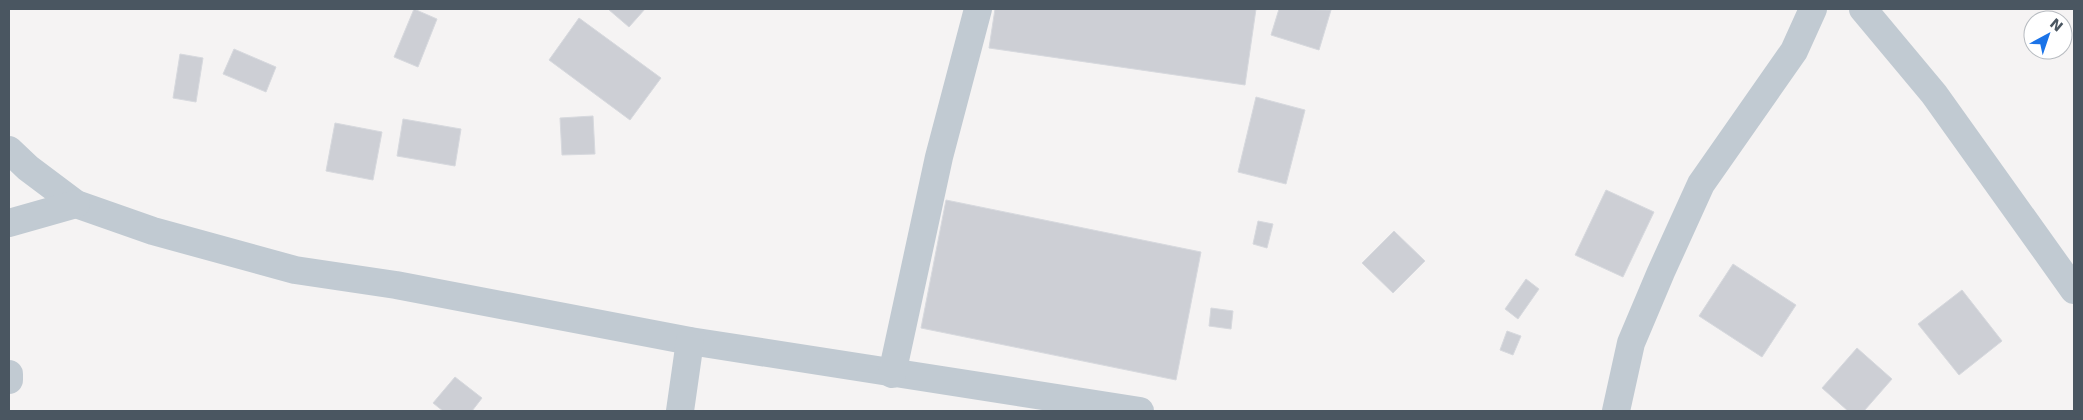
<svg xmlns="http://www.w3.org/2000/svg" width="2083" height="420" font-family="'DejaVu Sans',sans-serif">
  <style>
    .building { fill: #cdcfd5; stroke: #d7d9de }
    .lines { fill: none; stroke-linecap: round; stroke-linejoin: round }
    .minor { stroke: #c1cad2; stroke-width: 28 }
  </style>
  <rect width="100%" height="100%" fill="#f5f3f3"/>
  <!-- building -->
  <g class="building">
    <polygon points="414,9 437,19 418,67 394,57"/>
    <polygon points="608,9 645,9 629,27"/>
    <polygon points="995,9 1256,9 1245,85 989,48"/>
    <polygon points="1279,9 1331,10 1319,50 1271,35"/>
    <polygon points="579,18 661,78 630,120 549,60"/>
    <polygon points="234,49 276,67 266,92 223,74"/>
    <polygon points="180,54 203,58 196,102 173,98"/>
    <polygon points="1256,97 1305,110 1286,184 1238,172"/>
    <polygon points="593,116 595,154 562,155 560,118"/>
    <polygon points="403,119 461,129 455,166 397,156"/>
    <polygon points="335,123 382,132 373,180 326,171"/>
    <polygon points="1606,190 1654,212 1623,277 1575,255"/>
    <polygon points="946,200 1201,252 1176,380 921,328"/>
    <polygon points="1258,221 1273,224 1267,248 1253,244"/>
    <polygon points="1394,231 1425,261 1393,293 1362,263"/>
    <polygon points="1733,264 1796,305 1762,357 1699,316"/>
    <polygon points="1526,279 1539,289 1518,319 1505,309"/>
    <polygon points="1962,290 2002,341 1959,375 1918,324"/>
    <polygon points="1211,308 1233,311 1231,329 1209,326"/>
    <polygon points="1507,331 1521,336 1513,355 1500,350"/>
    <polygon points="1857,348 1892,379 1864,411 1848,411 1822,388"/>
    <polygon points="455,377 482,398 472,411 443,411 433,403"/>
  </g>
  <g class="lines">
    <!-- minor -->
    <g class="minor">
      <polyline points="1863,9 1934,94 2074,290"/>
      <polyline points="9,150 28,168 76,204 153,231 295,270 396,285 690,341 1140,411"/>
      <polyline points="9,223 76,204"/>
      <polyline points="9,374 9,380"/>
      <polyline points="892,374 939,157 978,9"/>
      <polyline points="680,411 690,341"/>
      <polyline points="1616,411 1631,343 1661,272 1701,184 1794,51 1813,9"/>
    </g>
  </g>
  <!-- border -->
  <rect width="2083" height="420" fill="none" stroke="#4a5661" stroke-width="20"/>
  <!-- north arrow -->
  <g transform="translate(2048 35) rotate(40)"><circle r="24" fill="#ffffff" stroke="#b7bbc0"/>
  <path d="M0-4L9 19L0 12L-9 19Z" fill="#1a73e8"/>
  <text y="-8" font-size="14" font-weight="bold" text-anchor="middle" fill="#4a5661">N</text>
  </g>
</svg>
